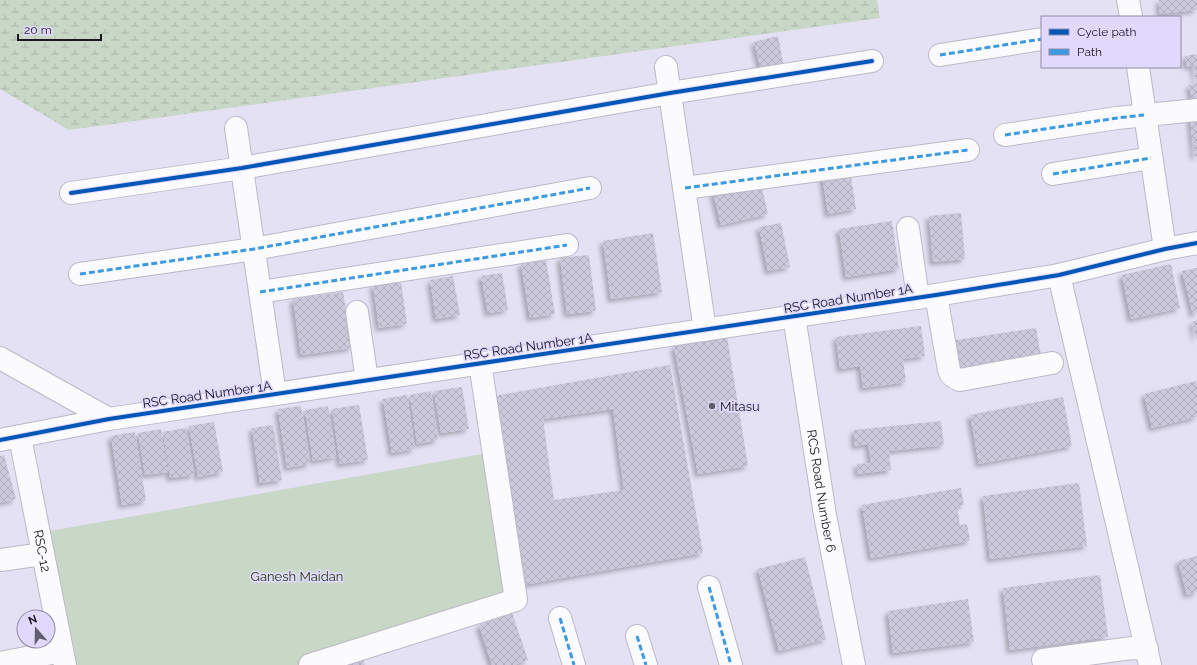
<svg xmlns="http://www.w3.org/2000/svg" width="1197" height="665" font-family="Raleway,sans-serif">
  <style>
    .green { fill: #c9d7c6 }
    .wetland { fill: url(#wetland-marsh) }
    .building { fill: url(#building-cross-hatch); fill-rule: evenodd; filter: url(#shadow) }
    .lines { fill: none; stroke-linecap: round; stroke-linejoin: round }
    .minor-casing { stroke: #bcb8c7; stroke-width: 24 }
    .minor { stroke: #fbfafd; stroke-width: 22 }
    .quiet { stroke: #3b9ae0; stroke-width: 3; stroke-dasharray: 6 3; stroke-linecap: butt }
    .cycleway-casing { stroke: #e0d9fc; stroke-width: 6 }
    .cycleway { stroke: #0057b8; stroke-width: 4 }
    .poi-dot { fill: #615e6c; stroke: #e0d9fc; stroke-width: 1.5 }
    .labels { text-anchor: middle; stroke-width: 3.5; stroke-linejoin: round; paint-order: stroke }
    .street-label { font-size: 13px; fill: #1a1723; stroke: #e0d9fc }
    .poi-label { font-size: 13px; fill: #1a1723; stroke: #e0d9fc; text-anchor: start }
    .park-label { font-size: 13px; fill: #1f3a07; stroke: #e0d9fc }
  </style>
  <defs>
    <pattern id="wetland-marsh" width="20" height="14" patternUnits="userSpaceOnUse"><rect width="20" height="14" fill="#c9d7c6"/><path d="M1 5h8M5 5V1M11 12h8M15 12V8" fill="none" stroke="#acb8aa"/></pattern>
    <pattern id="building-cross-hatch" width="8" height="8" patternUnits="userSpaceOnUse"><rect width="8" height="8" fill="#cdc9dc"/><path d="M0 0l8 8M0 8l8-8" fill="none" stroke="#afacbc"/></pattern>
    <filter id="shadow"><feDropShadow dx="-3.5" dy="3.5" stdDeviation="2" flood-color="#0004"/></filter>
  </defs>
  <rect width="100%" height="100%" fill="#e5e1f4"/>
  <!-- green -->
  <polygon class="green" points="493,452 516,600 309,665 65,665 39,533"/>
  <!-- wetland -->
  <polygon class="wetland" points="0,0 877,0 880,18 69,130 0,89"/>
  <!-- building -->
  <g class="building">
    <polygon points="1159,0 1197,0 1197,10 1160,14"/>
    <polygon points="778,36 784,67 762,74 754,42"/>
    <polygon points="1197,54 1197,106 1193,107 1189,85 1196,84 1193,65 1187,67 1185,56"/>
    <polygon points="1190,115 1197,115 1197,156 1194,157"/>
    <polygon points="850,170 856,209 828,214 822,175"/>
    <polygon points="760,180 768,214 721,225 713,192"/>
    <polygon points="961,213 965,259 933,262 929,216"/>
    <polygon points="892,221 899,269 846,277 839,229"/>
    <polygon points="781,223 790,267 768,271 759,227"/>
    <polygon points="653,233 662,292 611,299 603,241"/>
    <polygon points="589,255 596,311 567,314 560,258"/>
    <polygon points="546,260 555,314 530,318 521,264"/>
    <polygon points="1171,264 1180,308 1131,319 1122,275"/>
    <polygon points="1197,268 1197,313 1193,314 1182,271"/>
    <polygon points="502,273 508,310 488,313 481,276"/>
    <polygon points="453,276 460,315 436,319 430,280"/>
    <polygon points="401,282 407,324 379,328 373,285"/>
    <polygon points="343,292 352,348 301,355 293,299"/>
    <polygon points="1197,320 1197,339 1196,339 1192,322"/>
    <polygon points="921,326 925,356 903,359 906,382 863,388 860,366 840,369 836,337"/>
    <polygon points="1036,328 1041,356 954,370 950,341"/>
    <polygon points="727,336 748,466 698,474 674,346"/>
    <path d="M670,365L703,553L523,585L489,397ZM613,409L624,490L554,500L543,419Z"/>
    <polygon points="1196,381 1197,386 1197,417 1152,428 1144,394"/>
    <polygon points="462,387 469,429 441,433 434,391"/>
    <polygon points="431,391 438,440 417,444 410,395"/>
    <polygon points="407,395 415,449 392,453 383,399"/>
    <polygon points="1063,397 1072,446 979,464 970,415"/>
    <polygon points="359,405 368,460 340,464 332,409"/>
    <polygon points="301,406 310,464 287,468 278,409"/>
    <polygon points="328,406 336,457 313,461 305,410"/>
    <polygon points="941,421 944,445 889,451 891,470 858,474 857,464 871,463 868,444 855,446 854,430"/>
    <polygon points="214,422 223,472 198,477 189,426"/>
    <polygon points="273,425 282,480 260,483 252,428"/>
    <polygon points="186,428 194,475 170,478 163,432"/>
    <polygon points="161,429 168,472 145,475 138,433"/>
    <polygon points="135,432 146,501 122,505 111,436"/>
    <polygon points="4,455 16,499 0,503 0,456"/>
    <polygon points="1079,483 1087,546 990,559 983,496"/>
    <polygon points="961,488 964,505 957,506 960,525 967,524 970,541 871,558 862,505"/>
    <polygon points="1197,556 1197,592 1187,595 1178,561"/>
    <polygon points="805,557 826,639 779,651 758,569"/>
    <polygon points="1100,575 1108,637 1010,650 1003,588"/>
    <polygon points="968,599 974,642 893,653 888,611"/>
    <polygon points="512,613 528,660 514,665 492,665 479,625"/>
    <polygon points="363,658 365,665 341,665"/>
  </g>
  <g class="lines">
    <defs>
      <g id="minor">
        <polyline points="1128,0 1131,17"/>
        <polyline points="940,55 1042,39"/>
        <polyline points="666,67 705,330"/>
        <polyline points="1138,67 1165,249"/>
        <polyline points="236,128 275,394"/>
        <polyline points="1005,135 1117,118 1197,110"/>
        <polyline points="1053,174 1151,158"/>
        <polyline points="685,188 968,150"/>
        <polyline points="71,193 242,168 670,93 872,61"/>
        <polyline points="908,228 918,298"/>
        <polyline points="80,274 254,249 590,188"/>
        <polyline points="1059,275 1150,665"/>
        <polyline points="260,292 567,245"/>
        <path d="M936,295L949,370C951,376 954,378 960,380L1052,363"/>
        <polyline points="357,312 367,380"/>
        <path id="s1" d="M794,316L825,515L854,665"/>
        <polyline points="0,358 109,419"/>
        <path id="s2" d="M20,437L65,665"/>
        <polyline points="0,440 109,419 936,295 1059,275 1165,249 1197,243"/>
        <polyline points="0,560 43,554"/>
        <polyline points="709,587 731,665"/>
        <polyline points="560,618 574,665"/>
        <polyline points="637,636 646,665"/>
        <polyline points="1043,660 1132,648 1147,649"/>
        <polyline points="0,663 62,651"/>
        <polyline points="310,665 516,600 480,363"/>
      </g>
    </defs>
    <!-- minor casing -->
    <use href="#minor" class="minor-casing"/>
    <!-- minor -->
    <use href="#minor" class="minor"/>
    <!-- quiet -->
    <g class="quiet">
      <polyline points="940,55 1042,39"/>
      <polyline points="1005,135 1117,118 1144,115"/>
      <polyline points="1053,174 1151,158"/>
      <polyline points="685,188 968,150"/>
      <polyline points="80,274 254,249 590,188"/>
      <polyline points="260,292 567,245"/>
      <polyline points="709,587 731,665"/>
      <polyline points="560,618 574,665"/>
      <polyline points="637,636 646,665"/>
    </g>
    <defs>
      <g id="cycleway">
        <polyline points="71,193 242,168 670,93 872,61"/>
        <polyline points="0,440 109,419 936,295 1059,275 1165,249 1197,243"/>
      </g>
    </defs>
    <!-- cycleway casing -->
    <use href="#cycleway" class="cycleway-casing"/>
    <!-- cycleway -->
    <use href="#cycleway" class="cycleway"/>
  </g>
  <!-- markers -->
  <circle class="poi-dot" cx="712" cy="406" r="4"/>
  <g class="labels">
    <!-- street labels -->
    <g class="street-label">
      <text transform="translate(848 298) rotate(-9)" y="5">RSC Road Number 1A</text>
      <text transform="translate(528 346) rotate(-8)" y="5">RSC Road Number 1A</text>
      <text transform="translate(207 394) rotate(-8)" y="5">RSC Road Number 1A</text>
      <text dy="5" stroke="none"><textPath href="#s1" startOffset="177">RCS Road Number 6</textPath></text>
      <text dy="5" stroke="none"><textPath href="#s2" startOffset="116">RSC-12</textPath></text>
    </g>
    <!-- poi labels -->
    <g class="poi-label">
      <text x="720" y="411">Mitasu</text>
    </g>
    <!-- park labels -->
    <g class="park-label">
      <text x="297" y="581">Ganesh Maidan</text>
    </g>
  </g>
  <!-- legend -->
  <rect x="1041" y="16" width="140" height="52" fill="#e0d9fc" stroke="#918ba5"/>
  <rect x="1049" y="29" width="20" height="6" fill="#0057b8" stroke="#918ba5"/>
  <text x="1077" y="36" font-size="12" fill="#1a1723">Cycle path</text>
  <rect x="1049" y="49" width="20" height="6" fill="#3b9ae0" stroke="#918ba5"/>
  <text x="1077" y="56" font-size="12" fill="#1a1723">Path</text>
  <!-- north arrow -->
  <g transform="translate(36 629) rotate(340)"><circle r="19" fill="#e0d9fc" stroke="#918ba5"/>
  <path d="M0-3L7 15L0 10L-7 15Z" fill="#615e6c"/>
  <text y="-6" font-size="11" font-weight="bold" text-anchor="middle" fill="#1a1723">N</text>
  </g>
  <!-- scale -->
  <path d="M18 34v6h83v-6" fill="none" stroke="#1a1723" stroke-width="2"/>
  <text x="24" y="34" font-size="12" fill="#1a1723" stroke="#e0d9fc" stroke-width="3" paint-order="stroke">20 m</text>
</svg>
